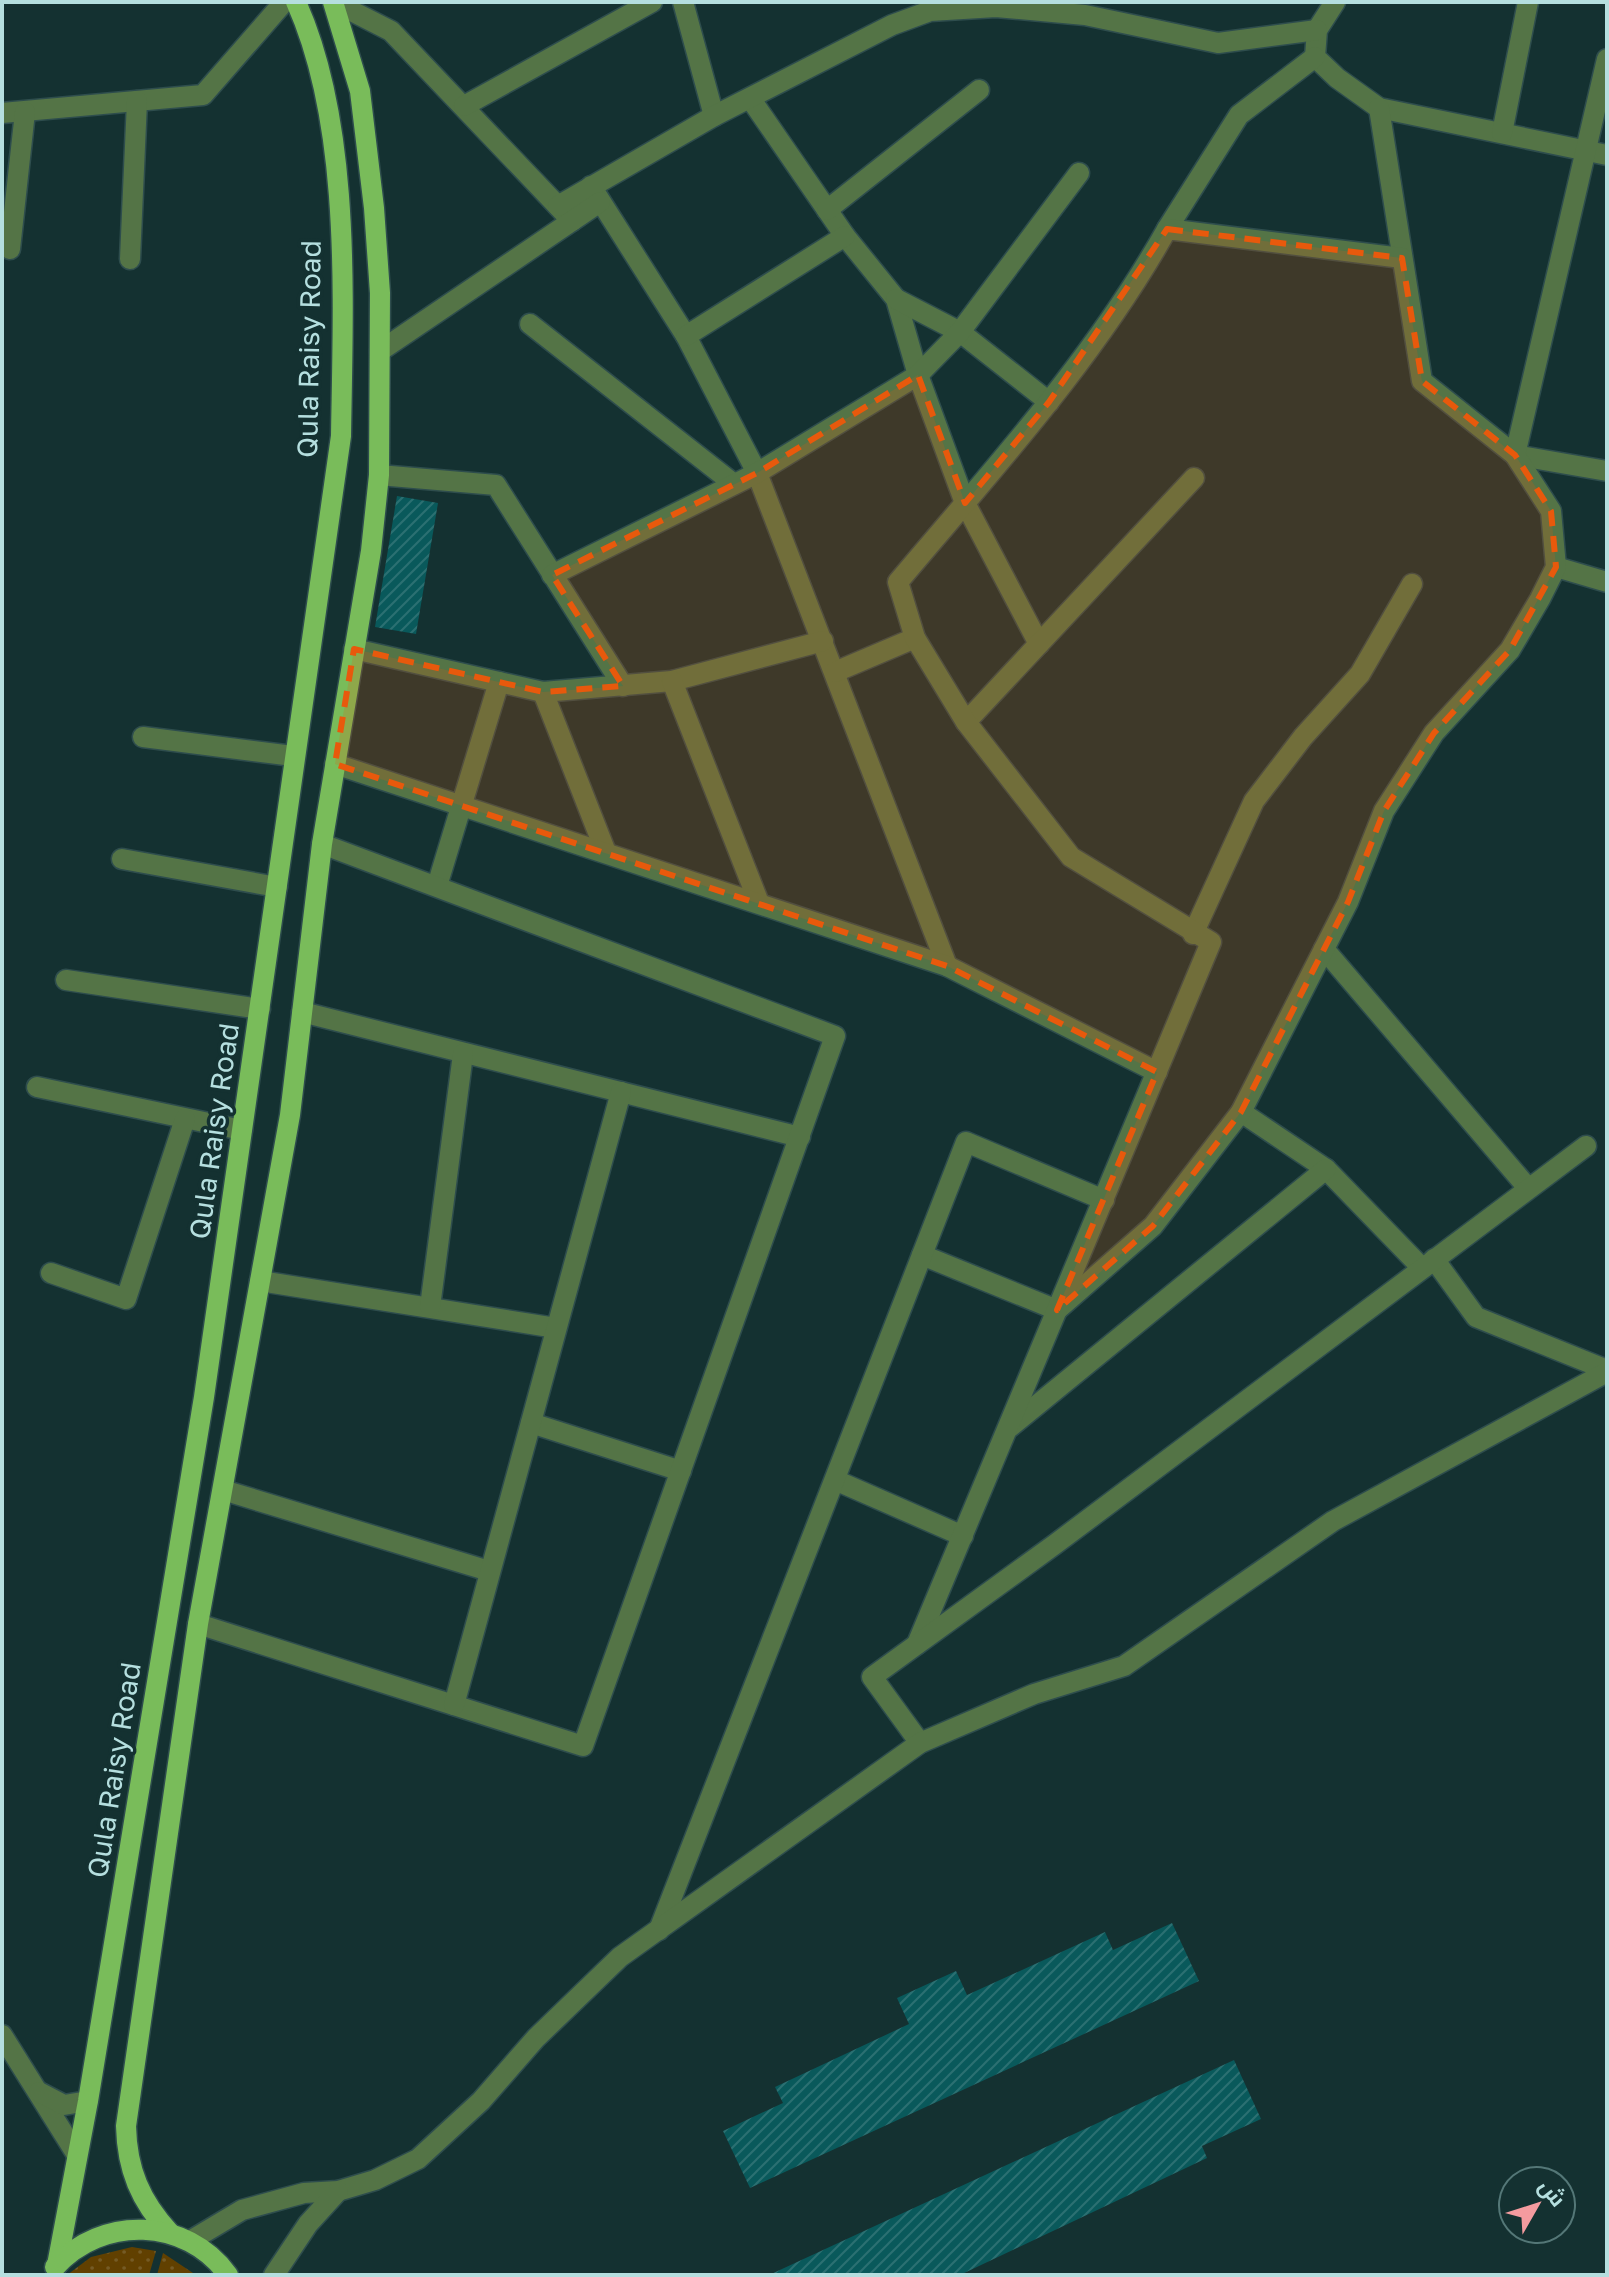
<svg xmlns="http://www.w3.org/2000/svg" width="1609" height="2277" font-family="'Golos Text',Cairo,sans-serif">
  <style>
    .park { fill: url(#park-dots) }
    .building { fill: url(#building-hatch) }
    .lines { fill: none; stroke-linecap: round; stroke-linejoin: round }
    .minor-casing { stroke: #2e4d4d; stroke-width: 23 }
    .major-casing { stroke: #2e4d4d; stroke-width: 23 }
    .minor { stroke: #547446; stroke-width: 20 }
    .major { stroke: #79bc5a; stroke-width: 20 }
    .marked { fill: #e8590c; fill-opacity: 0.2; stroke: #e8590c; stroke-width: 6; stroke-dasharray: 16 10; stroke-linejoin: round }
    .labels { text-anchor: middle; stroke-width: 7; stroke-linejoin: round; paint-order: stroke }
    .street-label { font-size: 28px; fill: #b5dfdf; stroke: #143131 }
  </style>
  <defs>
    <pattern id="park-dots" width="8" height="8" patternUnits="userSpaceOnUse" patternTransform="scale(2)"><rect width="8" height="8" fill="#614000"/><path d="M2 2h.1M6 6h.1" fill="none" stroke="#755b25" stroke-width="1.8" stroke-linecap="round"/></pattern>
    <pattern id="building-hatch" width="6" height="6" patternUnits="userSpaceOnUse" patternTransform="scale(2)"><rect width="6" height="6" fill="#09595b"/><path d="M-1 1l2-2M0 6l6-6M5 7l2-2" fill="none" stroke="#2b7072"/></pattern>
  </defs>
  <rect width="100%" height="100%" fill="#143131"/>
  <!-- park -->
  <g class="park">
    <polygon points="132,2247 156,2251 149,2275 67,2275 91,2257"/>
    <polygon points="163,2253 196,2275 157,2275"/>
  </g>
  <!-- building -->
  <g class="building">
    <polygon points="397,496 438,503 416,634 375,627"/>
    <polygon points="1172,1923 1199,1981 750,2188 723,2131 783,2103 775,2087 909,2024 897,1998 956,1971 967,1995 1105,1932 1113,1950"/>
    <polygon points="1234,2060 1261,2119 1202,2146 1207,2158 960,2275 769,2275"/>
  </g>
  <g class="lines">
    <defs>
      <g id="minor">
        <polyline points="334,2 391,31 572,221"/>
        <polyline points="683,2 714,116"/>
        <polyline points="1335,2 1317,30 1315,57 1337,78 1379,108 1607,155"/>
        <polyline points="750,98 845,236 896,299 918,375 965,503 1039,644"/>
        <polyline points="464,106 652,2"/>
        <polyline points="1379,108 1422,381 1515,455 1607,471"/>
        <polyline points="2,113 203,95 284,2"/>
        <polyline points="1502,133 1528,2"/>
        <polyline points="591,186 686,336 757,473 947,966"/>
        <polyline points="558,206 714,116 892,25 930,11 996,7 1085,15 1218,43 1317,30"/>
        <polyline points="827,210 979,90"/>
        <polyline points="1167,229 1239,115 1315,57"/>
        <polyline points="10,249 25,112"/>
        <polyline points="130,259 137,101"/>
        <polyline points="896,299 960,332 1049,402"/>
        <polyline points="530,324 734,484"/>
        <polyline points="686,336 845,236"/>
        <polyline points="380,351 600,202"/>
        <polyline points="379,475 496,485 623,686"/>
        <polyline points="1556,567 1607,582"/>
        <polyline points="552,575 757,473 918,375 960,332 1079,173"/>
        <polyline points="354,649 543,692 672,681 823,641"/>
        <polyline points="835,672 915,638"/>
        <polyline points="672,681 759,903"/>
        <polyline points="543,692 605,850"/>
        <polyline points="966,722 1194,478"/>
        <polyline points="143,737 293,756"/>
        <polyline points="335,764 947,966 1157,1072"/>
        <polyline points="122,859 277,887"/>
        <polyline points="437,886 499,682"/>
        <polyline points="1193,934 1254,801 1303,737 1360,674 1412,584"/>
        <polyline points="1324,949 1528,1188"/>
        <polyline points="66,980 260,1009"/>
        <polyline points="302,1012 800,1137"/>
        <polyline points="37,1087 242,1130"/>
        <polyline points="1241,1112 1326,1169 1422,1268"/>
        <polyline points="922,1255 1057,1310 1153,1226 1241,1112 1348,902 1384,811 1434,733 1510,650 1540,599 1556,567 1551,511 1515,455 1607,59"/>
        <polyline points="1434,1259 1476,1317 1607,1370"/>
        <polyline points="51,1273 126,1299 185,1119"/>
        <polyline points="260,1281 556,1328"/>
        <polyline points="430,1307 463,1054"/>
        <polyline points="531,1423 681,1471"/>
        <polyline points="1010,1427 1326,1169"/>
        <polyline points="835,1480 963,1536"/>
        <polyline points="223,1490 489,1571"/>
        <polyline points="198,1624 583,1746 835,1036 322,844"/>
        <path d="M917,1644L1211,942L1071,857L966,722L915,638L898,582C993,469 1095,358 1167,229L1402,258"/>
        <polyline points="454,1705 621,1092"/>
        <polyline points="920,1743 872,1677 1054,1545 1586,1146"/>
        <polyline points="659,1930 966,1142 1104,1200"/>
        <polyline points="2,2035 77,2155"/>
        <polyline points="39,2092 64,2105 88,2101"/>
        <polyline points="190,2241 242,2210 304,2193 338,2191 375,2180 418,2159 481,2101 536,2038 620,1957 920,1743 1034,1694 1124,1666 1333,1521 1607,1372"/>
        <polyline points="274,2275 308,2224 338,2191"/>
      </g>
      <g id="major">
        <path d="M170,2233C140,2201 127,2169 126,2126L198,1624L290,1115L322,844L371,551L379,475L380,293L374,208L360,91L333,2"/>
        <path d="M57,2265L88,2101L204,1397L341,436C343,301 352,126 296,2"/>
        <path d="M55,2267C102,2215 186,2217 228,2275"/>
      </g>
    </defs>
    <!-- minor casing -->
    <use href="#minor" class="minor-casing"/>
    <!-- major casing -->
    <use href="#major" class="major-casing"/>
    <!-- minor -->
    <use href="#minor" class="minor"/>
    <!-- major -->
    <use href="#major" class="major"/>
  </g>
  <!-- marked area -->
  <path class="marked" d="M1167,229L1402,258L1422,381L1515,455L1551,511L1556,567L1510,650L1434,733L1384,811L1348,902L1241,1112L1153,1226L1057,1310L1157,1072L947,966L335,764L354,649L543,692L623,686L552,575L757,473L918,375L965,503L1049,402Z"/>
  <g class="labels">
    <!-- street labels -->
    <g class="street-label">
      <text transform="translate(309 349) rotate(-89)" y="10">Qula Raisy Road</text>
      <text transform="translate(214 1131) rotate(-82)" y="10">Qula Raisy Road</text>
      <text transform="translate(114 1770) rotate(-81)" y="10">Qula Raisy Road</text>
    </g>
  </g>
  <!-- border -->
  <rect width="1609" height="2277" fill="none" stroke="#b5dfdf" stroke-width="8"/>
  <!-- north arrow -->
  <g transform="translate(1537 2205) rotate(51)"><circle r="38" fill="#143131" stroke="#547777" stroke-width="2"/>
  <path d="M0-6L14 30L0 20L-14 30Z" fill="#f49b9f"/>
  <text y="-12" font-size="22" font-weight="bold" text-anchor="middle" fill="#b5dfdf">ش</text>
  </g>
</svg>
